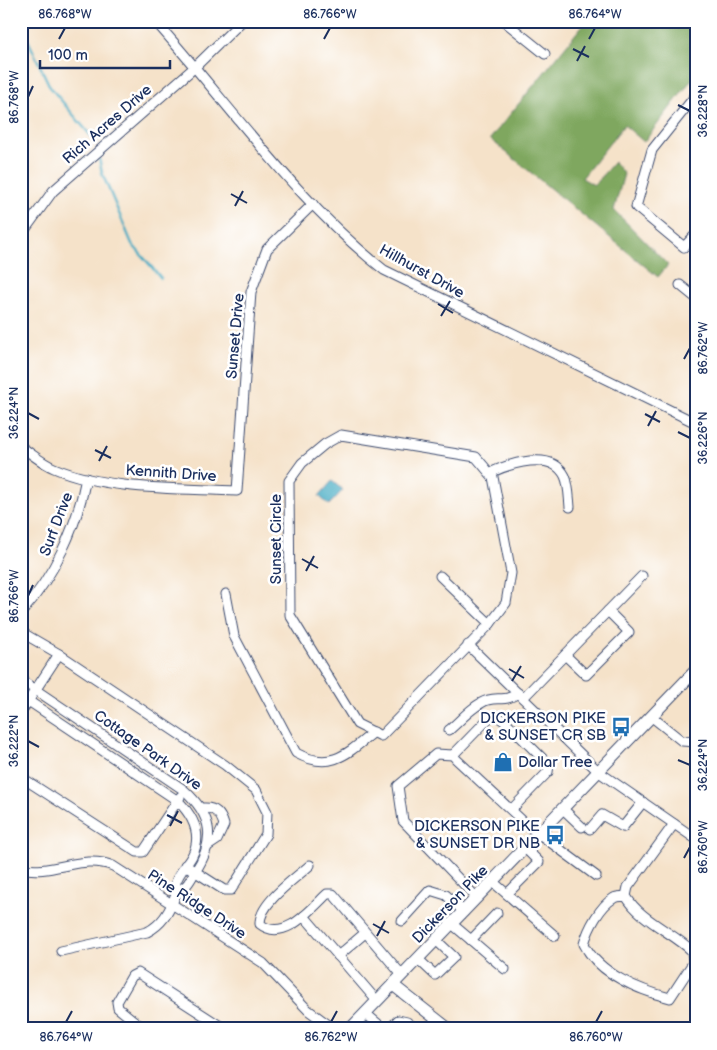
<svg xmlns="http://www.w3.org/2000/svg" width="717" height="1050" font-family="'Balsamiq Sans',sans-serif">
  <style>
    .forest { fill: #7fa75f; stroke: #4d6b5e }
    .water { fill: #41a9c1; stroke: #2e6c90 }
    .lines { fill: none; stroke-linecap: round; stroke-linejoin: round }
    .stream { stroke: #41a9c1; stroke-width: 2.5 }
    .minor-casing { stroke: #3c4a6e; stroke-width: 11 }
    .major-casing { stroke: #3c4a6e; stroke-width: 13 }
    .minor { stroke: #fff; stroke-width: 9 }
    .major { stroke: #fff; stroke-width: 11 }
    .ticks { fill: none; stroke: #1b2f5e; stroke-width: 2 }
    .labels { text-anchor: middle; stroke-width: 5; stroke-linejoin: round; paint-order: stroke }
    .street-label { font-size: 15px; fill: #1b2f5e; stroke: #fff }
    .poi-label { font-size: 15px; fill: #1b2f5e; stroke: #fff; text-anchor: end }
    .neatline { fill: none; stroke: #1b2f5e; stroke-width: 2 }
    .ticks-label { font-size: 12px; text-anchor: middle; fill: #1b2f5e }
  </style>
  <rect width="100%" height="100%" fill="#fff"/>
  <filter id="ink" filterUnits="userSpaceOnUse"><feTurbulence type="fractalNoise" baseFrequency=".02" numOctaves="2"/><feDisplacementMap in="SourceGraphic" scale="10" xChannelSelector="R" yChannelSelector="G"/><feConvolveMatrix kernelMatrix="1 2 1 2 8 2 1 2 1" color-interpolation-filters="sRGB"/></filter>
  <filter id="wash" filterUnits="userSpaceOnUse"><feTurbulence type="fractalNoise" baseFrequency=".0096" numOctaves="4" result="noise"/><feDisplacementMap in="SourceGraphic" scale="20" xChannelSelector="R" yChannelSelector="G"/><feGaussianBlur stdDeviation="1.12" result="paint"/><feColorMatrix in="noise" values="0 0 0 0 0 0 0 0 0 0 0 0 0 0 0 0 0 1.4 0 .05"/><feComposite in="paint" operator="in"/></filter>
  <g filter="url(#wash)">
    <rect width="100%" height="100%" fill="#f5e2c9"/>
    <!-- forest -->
    <polygon class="forest" points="586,21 696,21 696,74 644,142 624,125 582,178 594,185 614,162 624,174 614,210 668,265 658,277 490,139"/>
    <!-- water -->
    <polygon class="water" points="332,481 343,490 329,505 319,496"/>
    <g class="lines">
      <!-- stream -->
      <g class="stream">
        <polyline points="21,25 50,87 96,142"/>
        <polyline points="99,158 102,173 132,244 161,278"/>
      </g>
    </g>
  </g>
  <g filter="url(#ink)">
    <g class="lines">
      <defs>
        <g id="minor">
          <path d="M155,21C230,105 295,200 384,270L696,423"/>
          <polyline points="504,21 545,54"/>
          <polyline points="696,95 652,150 636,207 684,247 696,234"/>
          <polyline points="21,235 53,191 195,67 242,21"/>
          <polyline points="680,285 696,298"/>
          <polygon points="341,435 476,457 493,477 511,573 506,603 490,624 381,736 357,724 290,615 289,481 302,463 325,444"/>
          <path d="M21,447C32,454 42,463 54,468C108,491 179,488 237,491L251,292L267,249L313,204"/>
          <path d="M490,473C509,464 552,449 565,476C569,485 569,497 570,507"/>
          <polyline points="440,576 490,624"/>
          <path d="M226,594L234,636L296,753C331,772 348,753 374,732"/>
          <path d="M21,613C54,576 77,527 86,478"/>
          <polyline points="21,632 59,654 225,765 256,790 267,812 266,834 231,890 224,890 185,865"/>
          <polyline points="468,645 599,772 696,839"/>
          <polyline points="565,655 586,675 629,632 608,611"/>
          <path d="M21,680L184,790C213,816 216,840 195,872C190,880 187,888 177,891"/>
          <path d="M21,696L178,801C193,816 203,835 192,856C187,865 179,872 176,882C175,886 177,889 176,893C171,910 163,924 147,932L61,951"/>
          <polyline points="523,698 642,576"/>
          <polyline points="21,712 59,654"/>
          <polyline points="652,717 682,741 696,742"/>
          <path d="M449,730C460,721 474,704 488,700C501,696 503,703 518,693"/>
          <polyline points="453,755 436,754 398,786 403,821 477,898"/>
          <polyline points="21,777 137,852 143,852 180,797"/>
          <path d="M203,808C215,807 221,814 224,825L217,840L208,846"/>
          <polyline points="563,809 582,827"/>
          <polyline points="511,810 548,772 549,765 507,723 497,716 490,717 453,755 456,759 527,825 596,876"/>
          <polyline points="590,829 602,815 623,827 643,802"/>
          <path d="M310,865C295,879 259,903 260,924C284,943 311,909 327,894H333L402,975"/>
          <path d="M21,868C52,876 82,853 113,866L263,963L308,1010L334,1029"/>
          <polyline points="493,882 555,936"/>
          <polyline points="507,894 539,862 525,848"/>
          <path d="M626,896C623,897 617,896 614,898C600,906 588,929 584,944C599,974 639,990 670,998L693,963L692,951C672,932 640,920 626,896L628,887L674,824"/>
          <polyline points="304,916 377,1001"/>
          <polyline points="402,921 430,890 446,895 464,912"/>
          <polyline points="452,924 471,940 497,913"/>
          <polyline points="471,940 505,969"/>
          <polyline points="338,956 365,933"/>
          <polyline points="418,959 435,975 454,957 436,940"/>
          <polyline points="365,1013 384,1029"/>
          <polyline points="144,1029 118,1008 117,1002 132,976 138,973 225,1029"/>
          <polyline points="390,1029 398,1020 407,1022 416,1029"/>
          <polyline points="500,1029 502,1026 505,1029"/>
          <polyline points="692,1029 696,1023"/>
        </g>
        <g id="major">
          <polyline points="393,985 449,1029"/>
          <polyline points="350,1029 696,670"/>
        </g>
      </defs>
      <!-- minor casing -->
      <use href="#minor" class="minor-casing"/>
      <!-- major casing -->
      <use href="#major" class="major-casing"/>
      <!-- minor -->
      <use href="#minor" class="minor"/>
      <!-- major -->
      <use href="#major" class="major"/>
    </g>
  </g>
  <!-- ticks -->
  <path class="ticks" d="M59,39L65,28M324,39L330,28M589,39L595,28M573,49L589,57M577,61L585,46M28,97L33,86M678,105L690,111M231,194L247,203M235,206L243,191M438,304L453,313M441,316L450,301M684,359L690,348M28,413L39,419M645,414L660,422M648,426L656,411M678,432L690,438M95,450L111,458M99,461L107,446M302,559L318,568M306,571L314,556M28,596L33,585M509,669L524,678M512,681L521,666M28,741L39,747M678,760L690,765M167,815L182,823M170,826L178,811M684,858L690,847M373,924L389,933M377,936L385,921M66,1022L72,1011M331,1022L337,1011M596,1022L602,1011"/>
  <!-- icons -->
  <defs>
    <symbol id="bus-bare" viewBox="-9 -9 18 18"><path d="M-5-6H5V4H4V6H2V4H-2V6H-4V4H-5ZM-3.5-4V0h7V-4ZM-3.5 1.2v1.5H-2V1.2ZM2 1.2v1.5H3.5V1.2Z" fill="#1f6fb2" stroke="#fff" stroke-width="2.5" paint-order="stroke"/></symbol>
    <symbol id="shop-bare" viewBox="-9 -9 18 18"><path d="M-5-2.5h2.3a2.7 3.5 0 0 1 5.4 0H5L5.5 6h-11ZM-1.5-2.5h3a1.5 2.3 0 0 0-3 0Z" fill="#1f6fb2" stroke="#fff" stroke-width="2.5" paint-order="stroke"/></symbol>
  </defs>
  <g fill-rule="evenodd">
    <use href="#bus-bare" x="607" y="713" width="28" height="28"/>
    <use href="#shop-bare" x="489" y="748" width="28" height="28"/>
    <use href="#bus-bare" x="541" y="821" width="28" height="28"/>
  </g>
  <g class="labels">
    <!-- street labels -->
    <g class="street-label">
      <text transform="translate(107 124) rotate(-41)" y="5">Rich Acres Drive</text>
      <text transform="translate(422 271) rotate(29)" y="5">Hillhurst Drive</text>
      <text transform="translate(235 336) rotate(-85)" y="5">Sunset Drive</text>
      <text transform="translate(171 473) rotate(4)" y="5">Kennith Drive</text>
      <text transform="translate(56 524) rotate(-69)" y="5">Surf Drive</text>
      <text transform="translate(276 539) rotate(-90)" y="5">Sunset Circle</text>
      <text transform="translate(148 750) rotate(35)" y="5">Cottage Park Drive</text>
      <text transform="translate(197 904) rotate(33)" y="5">Pine Ridge Drive</text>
      <text transform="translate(450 904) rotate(-46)" y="5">Dickerson Pike</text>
    </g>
    <!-- poi labels -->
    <g class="poi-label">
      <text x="606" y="723">DICKERSON PIKE<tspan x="606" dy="17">&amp; SUNSET CR SB</tspan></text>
      <text x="518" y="767" text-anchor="start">Dollar Tree</text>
      <text x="540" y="831">DICKERSON PIKE<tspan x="540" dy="17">&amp; SUNSET DR NB</tspan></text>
    </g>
  </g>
  <!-- margin -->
  <rect width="717" height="1050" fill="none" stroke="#fff" stroke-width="55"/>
  <!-- scale -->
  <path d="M40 60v8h130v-8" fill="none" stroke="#1b2f5e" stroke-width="2.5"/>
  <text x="48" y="60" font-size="15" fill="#1b2f5e" stroke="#ffffff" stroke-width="4" paint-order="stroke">100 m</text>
  <rect x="28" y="28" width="662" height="994" class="neatline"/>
  <g class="ticks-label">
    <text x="65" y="18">86.768°W</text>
    <text x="330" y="18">86.766°W</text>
    <text x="595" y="18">86.764°W</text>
    <text transform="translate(14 97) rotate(-90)" y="4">86.768°W</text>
    <text transform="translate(703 111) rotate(-90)" y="4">36.228°N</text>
    <text transform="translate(703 348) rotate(-90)" y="4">86.762°W</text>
    <text transform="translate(14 413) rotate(-90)" y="4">36.224°N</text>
    <text transform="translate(703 438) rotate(-90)" y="4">36.226°N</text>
    <text transform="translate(14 596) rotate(-90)" y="4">86.766°W</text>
    <text transform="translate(14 741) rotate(-90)" y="4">36.222°N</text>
    <text transform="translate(703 765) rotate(-90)" y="4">36.224°N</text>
    <text transform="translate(703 847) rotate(-90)" y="4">86.760°W</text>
    <text x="66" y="1041">86.764°W</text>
    <text x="331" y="1041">86.762°W</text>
    <text x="596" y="1041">86.760°W</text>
  </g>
</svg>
